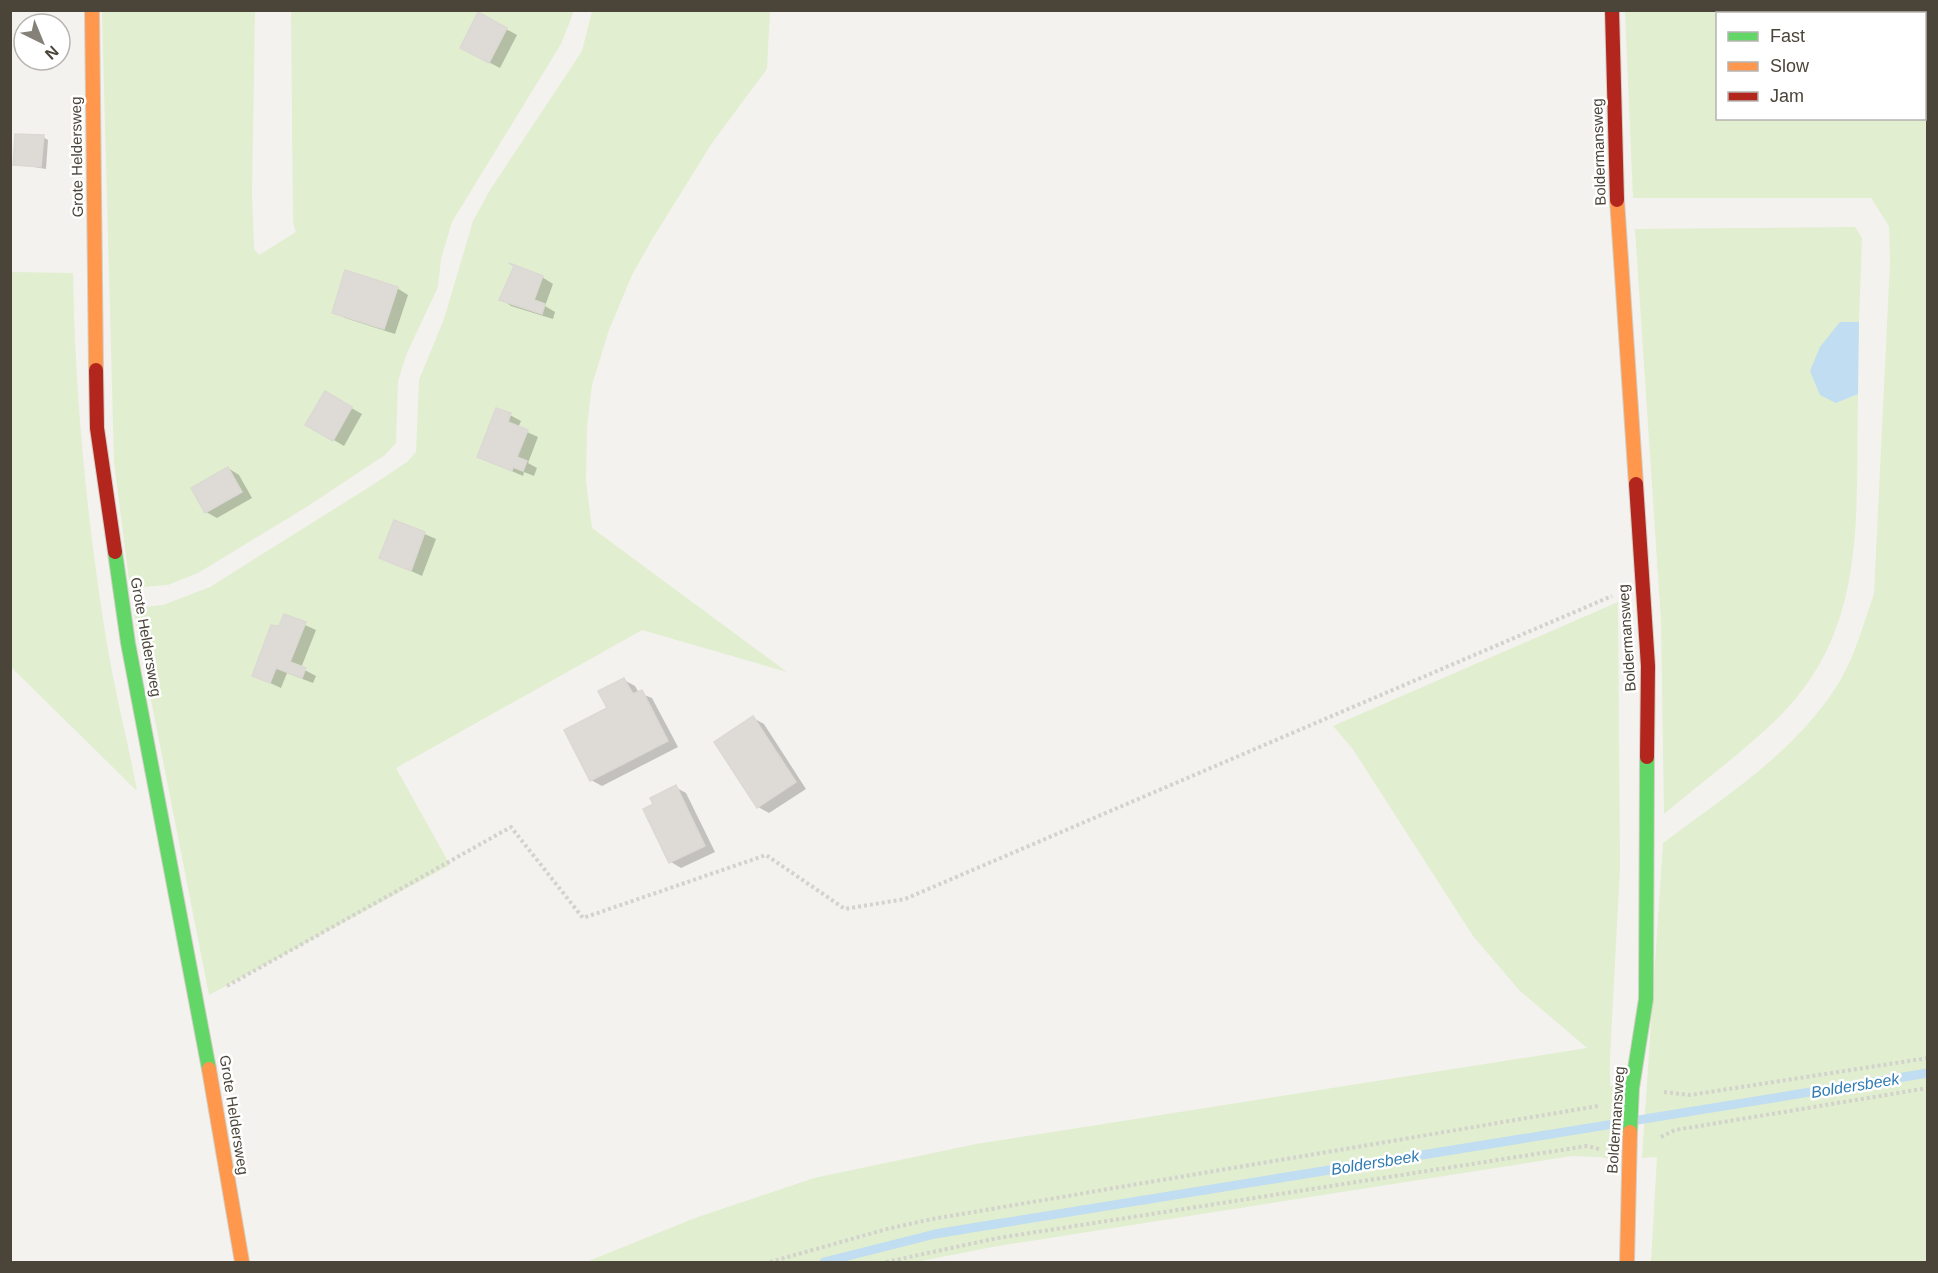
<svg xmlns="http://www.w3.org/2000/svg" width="1938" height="1273" font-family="Arial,sans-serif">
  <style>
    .green { fill: #e1eecf; fill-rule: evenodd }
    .water { fill: #c0ddf1 }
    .shadow { fill: #0003 }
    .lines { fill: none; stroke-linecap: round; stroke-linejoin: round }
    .stream { stroke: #c0ddf1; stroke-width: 9 }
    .building { fill: #dedbd6; stroke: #dcd9d4; stroke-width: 1.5 }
    .fast-casing { stroke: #d3cfc5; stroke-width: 16 }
    .slow-casing { stroke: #d3cfc5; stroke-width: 16 }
    .jam-casing { stroke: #d3cfc5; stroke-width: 16 }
    .path { stroke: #d3d2cc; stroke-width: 4; stroke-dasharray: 3 3; stroke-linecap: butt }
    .fast { stroke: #63d668; stroke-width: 14 }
    .slow { stroke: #ff974d; stroke-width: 14 }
    .jam { stroke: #b3261e; stroke-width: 14 }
    .labels { text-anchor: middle; stroke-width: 5; stroke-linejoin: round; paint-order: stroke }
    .street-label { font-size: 15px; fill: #4b4439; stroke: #fff }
    .water-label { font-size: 16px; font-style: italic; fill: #2e7ab2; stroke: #fff }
  </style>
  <rect width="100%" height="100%" fill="#f4f2ee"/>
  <!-- green -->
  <g class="green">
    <polygon points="102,11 255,11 252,193 254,249 259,255 296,232 293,223 291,11 574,11 561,44 452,222 441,259 438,287 407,353 398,381 396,443 385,455 308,506 198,573 168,585 130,588 114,462"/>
    <polygon points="592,11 770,11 767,69 712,143 653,238 632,275 609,330 592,385 587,427 586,481 592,528 787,672 642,630 396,768 450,865 209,995 133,608 163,605 210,587 374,484 407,462 416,452 419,380 444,319 473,221 490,190 582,51"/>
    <path d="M1625,11H1927V1262H1651L1657,1157L1642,1158L1663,843C1727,795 1799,750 1841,679C1856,653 1864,622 1874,594L1890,262L1889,226L1871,198H1633ZM1718,14H1924V118H1718Z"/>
    <path d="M1855,227L1862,238L1859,322H1840L1836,403L1858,394C1855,510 1870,627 1779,717C1743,752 1702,782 1664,814L1661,621L1635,229Z"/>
    <path d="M10,272L73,273C75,397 87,522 107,644C115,693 128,742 137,791L11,667Z"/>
    <polygon points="1618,602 1620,868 1610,1057 1610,1086 1624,1085 1618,1162 1601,1157 1572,1156 998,1246 916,1262 586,1262 695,1218 814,1178 976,1144 1587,1048 1519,990 1473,936 1352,748 1333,726"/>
  </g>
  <!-- water -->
  <polygon class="water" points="1840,322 1859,322 1858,394 1836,403 1820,395 1810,371 1820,347"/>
  <!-- shadow -->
  <g class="shadow">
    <polygon points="479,14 517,35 500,68 473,54"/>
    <polygon points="43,137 48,140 46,169 15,164"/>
    <polygon points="542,277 553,284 545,306 555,312 553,319 511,306 501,299"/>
    <polygon points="397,288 408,295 395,334 345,318 334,312"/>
    <polygon points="325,393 362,414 344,446 307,424"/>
    <polygon points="510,415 521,421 518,428 538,437 528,463 537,468 534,476 524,472 523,476 479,457"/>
    <polygon points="228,468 239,475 252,498 217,518 206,512"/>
    <polygon points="395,521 436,539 422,576 380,557"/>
    <polygon points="285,616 316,630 301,668 316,676 313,683 287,673 281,688 253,675"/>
    <polygon points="624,680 635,686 639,693 652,698 678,747 602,786 591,780 609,709"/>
    <polygon points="753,718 764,724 806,789 769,813 758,807"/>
    <polygon points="675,787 686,793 715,852 681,868 671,862 655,805"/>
  </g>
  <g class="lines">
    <!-- stream -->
    <polyline class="stream" points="824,1262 935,1234 996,1224 1928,1073"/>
  </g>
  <!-- building -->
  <g class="building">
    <polygon points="478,12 507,28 489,63 460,48"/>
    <polygon points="15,134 44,135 41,167 13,165"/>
    <polygon points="509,263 543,276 534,300 545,304 542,314 499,300 514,266"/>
    <polygon points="345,270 398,287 384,329 332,313"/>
    <polygon points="325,391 352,407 333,441 305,425"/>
    <polygon points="496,408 511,413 508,422 528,430 517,457 527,461 523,471 513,467 512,471 477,457"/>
    <polygon points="228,467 242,492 205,513 191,488"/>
    <polygon points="394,520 425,532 411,571 379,558"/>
    <polygon points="284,614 306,622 290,662 306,668 302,678 276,668 270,683 252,676 271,625 279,626"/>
    <polygon points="624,678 633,694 642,690 668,741 590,781 564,730 607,708 598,691"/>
    <polygon points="753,716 796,782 757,808 714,742"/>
    <polygon points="676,785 705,846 669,863 643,809 653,804 650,798"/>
  </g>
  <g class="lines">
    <defs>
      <g id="fast">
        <polyline points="115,552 128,643 209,1069"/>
        <polyline points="1630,1132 1632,1088 1646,999 1647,757"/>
      </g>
      <g id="slow">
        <polyline points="92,10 96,370"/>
        <polyline points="1617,200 1636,484"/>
        <polyline points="209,1069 242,1262"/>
        <polyline points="1627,1262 1630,1132"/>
      </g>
      <g id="jam">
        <polyline points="1612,10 1617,200"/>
        <polyline points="96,370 97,428 115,552"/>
        <polyline points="1636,484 1648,666 1647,757"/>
      </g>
    </defs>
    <!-- fast casing -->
    <use href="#fast" class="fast-casing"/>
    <!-- slow casing -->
    <use href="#slow" class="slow-casing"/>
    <!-- jam casing -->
    <use href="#jam" class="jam-casing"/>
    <!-- path -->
    <g class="path">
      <polyline points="227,986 511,827 583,918 766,855 845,909 905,899 1612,596"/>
      <polyline points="1664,1092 1690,1095 1928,1058"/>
      <polyline points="1661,1137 1675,1130 1928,1088"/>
      <polyline points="770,1262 887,1229 932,1219 1598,1106"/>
      <polyline points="886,1262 998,1238 1587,1146 1599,1149"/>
    </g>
    <!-- fast -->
    <use href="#fast" class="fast"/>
    <!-- slow -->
    <use href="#slow" class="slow"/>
    <!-- jam -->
    <use href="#jam" class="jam"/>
  </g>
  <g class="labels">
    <!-- street labels -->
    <g class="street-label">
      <text transform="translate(1599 152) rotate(-92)" y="5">Boldermansweg</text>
      <text transform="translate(77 157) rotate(-91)" y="5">Grote Heldersweg</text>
      <text transform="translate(146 637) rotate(80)" y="5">Grote Heldersweg</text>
      <text transform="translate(1627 638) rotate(-94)" y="5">Boldermansweg</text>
      <text transform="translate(234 1115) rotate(81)" y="5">Grote Heldersweg</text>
      <text transform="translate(1616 1120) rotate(-86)" y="5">Boldermansweg</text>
    </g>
    <!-- water labels -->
    <g class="water-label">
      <text transform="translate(1855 1085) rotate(-9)" y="6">Boldersbeek</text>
      <text transform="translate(1375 1162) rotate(-9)" y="6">Boldersbeek</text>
    </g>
  </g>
  <!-- border -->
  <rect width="1938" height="1273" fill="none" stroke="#4b4439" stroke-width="24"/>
  <!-- legend -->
  <rect x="1716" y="12" width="210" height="108" fill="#ffffff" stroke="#b7b4b0" stroke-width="1.5"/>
  <rect x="1728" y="32" width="30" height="9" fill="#63d668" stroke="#b7b4b0" stroke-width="1.5"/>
  <text x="1770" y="42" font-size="18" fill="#4b4439">Fast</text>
  <rect x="1728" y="62" width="30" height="9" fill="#ff974d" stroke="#b7b4b0" stroke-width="1.5"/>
  <text x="1770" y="72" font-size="18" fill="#4b4439">Slow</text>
  <rect x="1728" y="92" width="30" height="9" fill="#b3261e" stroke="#b7b4b0" stroke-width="1.5"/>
  <text x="1770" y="102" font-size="18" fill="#4b4439">Jam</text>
  <!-- north arrow -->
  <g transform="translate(42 42) rotate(137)"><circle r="28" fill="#ffffff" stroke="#b7b4b0" stroke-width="1.5"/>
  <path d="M0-4.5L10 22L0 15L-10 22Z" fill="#868178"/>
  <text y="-9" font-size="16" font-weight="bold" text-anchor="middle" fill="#4b4439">N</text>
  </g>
</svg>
